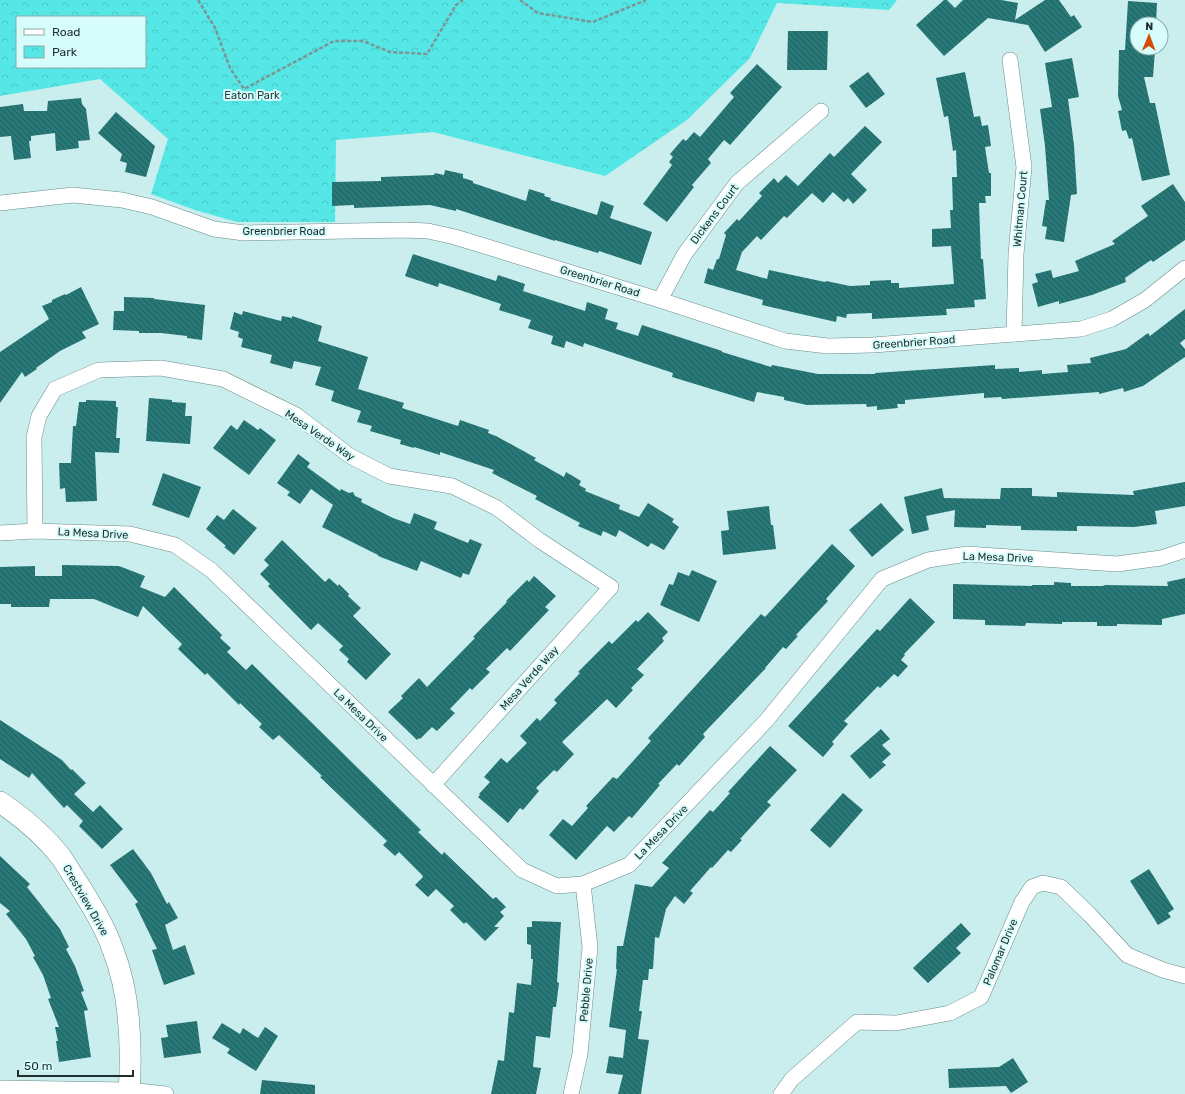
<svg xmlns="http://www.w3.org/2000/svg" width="1185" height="1094" font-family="Rubik,sans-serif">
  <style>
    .park { fill: url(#park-crowns); fill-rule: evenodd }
    .building { fill: url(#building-back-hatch) }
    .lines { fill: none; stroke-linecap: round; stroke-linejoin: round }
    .minor-casing { stroke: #698b8a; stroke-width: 16 }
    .secondary-casing { stroke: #698b8a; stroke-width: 22 }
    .path { stroke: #7b9695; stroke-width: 2.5; stroke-dasharray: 4 2; stroke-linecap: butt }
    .minor { stroke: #fff; stroke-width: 15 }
    .secondary { stroke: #fff; stroke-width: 21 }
    .labels { text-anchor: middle; stroke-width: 4; stroke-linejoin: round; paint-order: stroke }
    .park-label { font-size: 11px; fill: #274040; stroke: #d6fcfb }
    .street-label { font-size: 11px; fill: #1f2e2d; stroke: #d6fcfb }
  </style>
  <defs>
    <pattern id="park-crowns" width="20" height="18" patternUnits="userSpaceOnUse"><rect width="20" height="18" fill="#55e6e6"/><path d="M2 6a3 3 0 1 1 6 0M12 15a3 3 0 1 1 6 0" fill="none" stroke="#4ac6c6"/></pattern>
    <pattern id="building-back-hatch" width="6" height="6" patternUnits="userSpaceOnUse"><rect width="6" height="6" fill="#297878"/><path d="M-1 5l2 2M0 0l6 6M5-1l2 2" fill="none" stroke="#215e5e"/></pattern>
  </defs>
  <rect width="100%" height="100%" fill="#c9eeed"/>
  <!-- park -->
  <path class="park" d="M0,0H897L889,10L777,3L750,58L687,120L605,176L433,132L336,140L335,222H237L195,210L151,194L168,139L100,79L0,96ZM17,17H145V67H17Z"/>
  <!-- building -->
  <g class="building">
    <polygon points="944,0 947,0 955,8 963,0 1001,0 1018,3 1015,20 1045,0 1059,0 1071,17 1074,15 1082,27 1045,52 1028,25 988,18 944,56 916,25"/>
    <polygon points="1128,1 1157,3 1156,24 1137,24 1137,50 1155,50 1153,77 1144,77 1150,103 1155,103 1170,175 1142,181 1132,138 1129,139 1126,130 1122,131 1118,111 1122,110 1118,96 1119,50 1125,50"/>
    <polygon points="788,31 828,31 827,70 787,70"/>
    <polygon points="1072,58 1079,97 1068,99 1074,145 1077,194 1071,195 1064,242 1045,239 1047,227 1042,226 1046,200 1049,200 1045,146 1040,109 1052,107 1045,63"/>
    <polygon points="757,64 782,87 730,145 724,140 708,159 711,163 692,185 694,187 667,222 643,204 672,165 669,162 673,157 670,154 683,139 686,141 694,132 700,137 734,97 730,93"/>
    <polygon points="868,72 885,94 866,108 849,86"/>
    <polygon points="965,72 974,117 980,116 982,126 988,125 991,146 985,147 989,173 991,173 991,196 985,196 986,203 979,203 981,259 983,259 986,299 974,300 975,307 946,309 947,315 872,319 872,313 847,314 846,318 837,316 836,322 762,305 763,300 704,283 708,268 713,270 717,259 719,259 726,235 724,233 737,219 739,221 762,196 759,193 774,178 778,183 786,175 798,186 830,153 834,157 865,126 882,142 851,174 867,190 853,204 848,198 844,202 833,192 823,203 812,193 787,218 784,216 761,240 757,236 742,252 736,270 767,279 769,270 825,282 826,281 850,286 870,285 870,281 891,280 891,283 899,283 899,288 954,284 951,246 932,247 932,229 951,228 950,210 953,210 952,177 957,177 956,150 953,151 948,116 944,117 936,78"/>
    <polygon points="81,98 82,104 86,109 90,140 78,141 79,148 56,151 55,133 31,136 31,141 29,141 31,158 14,160 11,136 0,137 0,107 23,104 24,111 47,111 48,101"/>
    <polygon points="116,112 155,146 146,177 125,172 127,163 120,161 122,154 98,133"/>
    <polygon points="445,170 463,174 463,178 473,181 473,183 526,201 529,189 545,194 544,196 551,198 550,200 597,215 601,201 614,206 610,218 652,232 641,265 599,251 598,253 555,240 555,241 456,209 456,211 430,205 354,208 354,205 332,206 332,182 381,181 381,177 434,175 435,173 444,175"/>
    <polygon points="1173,184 1185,202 1185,240 1153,262 1151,260 1125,278 1126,282 1092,295 1059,304 1059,301 1038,307 1032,284 1038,282 1035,274 1051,270 1053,278 1079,271 1075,261 1115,244 1112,241 1148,216 1141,206"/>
    <polygon points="413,254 496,281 498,275 525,284 523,291 585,311 587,302 608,309 605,319 618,323 616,329 638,336 642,325 722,351 722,352 771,367 772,365 818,374 875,374 875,373 995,365 995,369 1019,368 1019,372 1042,370 1042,374 1068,372 1067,365 1091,363 1090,358 1126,349 1148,333 1150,336 1185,309 1185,339 1180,343 1185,349 1185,357 1143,386 1124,392 1123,388 1099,394 1099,392 1002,399 1001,397 984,398 984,393 905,400 905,404 897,404 898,408 877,410 877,406 867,407 866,404 807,405 784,400 784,397 757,392 754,402 672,377 673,373 584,343 583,347 566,341 564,348 551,344 553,336 528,328 531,320 499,310 501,304 439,283 438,287 405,276"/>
    <polygon points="81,287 99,324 82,332 86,338 60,351 36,368 37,369 25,377 22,372 0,403 0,352 49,319 42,306 52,302 52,300 65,294 66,295"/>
    <polygon points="124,297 154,298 154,299 205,305 202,340 187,338 187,336 161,333 139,333 139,331 113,330 114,311 124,311"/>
    <polygon points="243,311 281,321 282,316 292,318 292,316 322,326 318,341 368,357 358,389 404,403 402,408 458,426 460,420 489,430 488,433 496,436 536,458 534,460 564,477 566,472 581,481 579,485 586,489 585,491 620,505 619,509 639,517 648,503 674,519 672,522 679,527 664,550 651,543 648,547 619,530 616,537 603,531 601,536 578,526 580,523 535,499 537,496 492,473 494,470 440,452 440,455 414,447 414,448 400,444 401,440 370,431 372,426 357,422 361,411 331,401 334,391 315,385 321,367 294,361 292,369 270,363 272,355 241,347 243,339 238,337 239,332 230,329 234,312 242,315"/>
    <polygon points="149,398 172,400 172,402 186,403 185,416 192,416 190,444 146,441"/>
    <polygon points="86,400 116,401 116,407 118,407 116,438 120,438 119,453 95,452 97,501 66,502 65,488 60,489 59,463 71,463 73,426 76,426 79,402 86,402"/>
    <polygon points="244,420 258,430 260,428 276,440 249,475 213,448 231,425 237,430"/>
    <polygon points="298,454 310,463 307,467 340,491 341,489 349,493 353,492 355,496 362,499 361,502 393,518 410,524 414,513 437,522 434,529 468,543 470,539 482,544 469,575 463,573 461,578 421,561 417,571 378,556 378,555 322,527 333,505 311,489 300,504 287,495 290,492 277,483"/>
    <polygon points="163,473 201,487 189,518 152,505"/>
    <polygon points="1185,482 1185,506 1155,511 1157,524 1134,527 1077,526 1077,531 1021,530 1021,526 986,525 986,528 954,527 955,510 926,516 929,530 912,534 904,497 942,488 944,498 1000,499 1001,488 1032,488 1032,496 1057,497 1057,492 1134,495 1133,491"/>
    <polygon points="881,503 904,530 872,557 849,530"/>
    <polygon points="769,506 771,525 773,525 776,549 723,555 721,531 729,530 727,511"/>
    <polygon points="233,509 257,528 234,555 224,547 226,546 206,529 217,515 224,520"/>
    <polygon points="282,540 325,582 329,578 338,586 339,584 349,594 348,596 361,608 353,616 391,654 366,680 347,662 349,659 339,650 343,646 318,623 311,630 268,586 270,584 260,574 269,565 264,560"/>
    <polygon points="832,544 855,566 826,599 828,601 796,635 798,636 786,649 783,647 765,668 766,668 703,734 705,737 679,766 677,764 658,784 660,785 632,818 629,816 614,832 607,826 576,860 549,835 563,819 572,826 588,808 586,806 613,777 617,779 651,741 648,738 709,671 761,614 765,617"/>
    <polygon points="62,565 119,566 145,576 140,587 165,597 174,587 222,635 220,638 231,648 227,652 246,670 252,664 421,830 418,832 442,855 444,852 493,899 496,897 506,907 500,912 504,916 494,927 499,927 485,941 466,922 464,924 450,910 454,906 436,889 428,897 415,885 423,877 422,875 399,852 395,856 383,845 387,841 320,777 322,776 279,735 273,740 259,727 262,724 240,703 239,705 207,673 205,675 178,649 182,644 143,606 138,617 94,599 50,599 49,607 11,607 11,604 0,604 0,567 35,566 35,576 62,576"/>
    <polygon points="692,570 717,581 699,622 660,605 669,584 673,585 678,572 689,576"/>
    <polygon points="534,576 556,596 545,607 549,610 510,651 507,648 486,669 490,672 472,690 470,688 450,709 455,713 437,731 432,727 420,739 419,738 417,740 388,712 403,698 401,696 419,678 427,687 475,638 473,637 507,602 506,601 527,580 529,582"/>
    <polygon points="1185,578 1185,614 1162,619 1162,625 1117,624 1117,626 1097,626 1097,622 1062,622 1062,624 1026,623 1025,626 985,625 985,620 953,619 953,584 1032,586 1032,585 1054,585 1054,582 1071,583 1071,586 1103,586 1105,585 1168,586 1167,582"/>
    <polygon points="910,598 935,622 904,654 905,655 901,660 908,666 898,677 894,674 880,688 878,686 844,721 848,724 832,742 834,744 823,757 788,726 877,629 880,631"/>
    <polygon points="648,612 668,632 662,638 664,641 637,669 644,675 631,688 633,690 616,708 607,699 562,742 574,754 557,772 554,770 536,788 539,791 523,810 520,808 508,823 478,797 480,795 479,794 490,782 484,777 501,758 507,763 527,743 520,736 537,718 540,721 557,703 554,700 580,673 578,672 609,641 612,644 636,620 638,622"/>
    <polygon points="0,720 62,760 71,770 72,769 86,783 74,794 93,812 100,805 123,829 102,849 79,826 83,821 67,805 64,808 32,773 29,778 0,759"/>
    <polygon points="881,729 890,739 882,745 891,754 882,762 886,765 870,779 850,756"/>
    <polygon points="770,746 797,770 767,802 771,805 740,839 742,840 731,852 728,850 712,868 711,867 690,891 693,893 684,904 675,896 666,909 659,938 655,937 653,969 649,969 648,980 643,980 639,1011 642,1011 638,1039 649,1040 641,1094 618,1094 623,1075 606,1073 609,1056 623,1058 626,1030 609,1027 617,969 616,969 617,946 623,946 635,884 652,887 669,868 662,863 710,810 713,812 730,793 728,792"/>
    <polygon points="843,793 863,810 830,848 810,830"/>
    <polygon points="133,849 151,873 167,904 169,902 178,918 165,925 173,950 185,945 195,974 164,985 152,950 157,949 135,904 138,902 110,865"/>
    <polygon points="0,856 30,884 27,887 60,929 69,947 66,949 75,966 84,991 81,992 88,1010 84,1011 91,1057 59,1062 56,1041 58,1041 55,1027 59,1027 48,999 51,998 43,975 33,957 35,956 26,939 6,914 10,911 0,903"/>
    <polygon points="1149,869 1174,909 1168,913 1171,917 1158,925 1130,881"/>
    <polygon points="532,921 561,922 557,982 559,983 556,1007 553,1007 550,1038 536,1036 533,1067 541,1068 536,1094 491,1094 498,1060 504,1061 509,1012 514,1013 517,983 531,985 533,959 531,959 531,945 527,944 527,927 532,927"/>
    <polygon points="961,923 971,934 956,948 961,953 928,983 913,968"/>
    <polygon points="197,1021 201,1053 164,1058 161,1038 168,1037 166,1025"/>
    <polygon points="222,1023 240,1034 243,1028 258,1038 265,1027 278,1036 256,1071 227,1053 230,1049 212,1038"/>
    <polygon points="1013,1058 1028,1082 1011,1093 1006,1086 949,1088 948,1069 999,1067"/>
    <polygon points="262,1080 315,1085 315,1094 260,1094"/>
  </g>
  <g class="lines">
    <defs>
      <g id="minor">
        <polyline points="1010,60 1024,167 1016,254 1014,334"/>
        <polyline points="0,203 73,195 122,200 152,207 214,229 244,233 405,230 428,231 455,237 660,300 785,341 828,346 873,345 1081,329 1112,319 1145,300 1185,268"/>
        <polyline points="660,300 684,255 737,183 821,111"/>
        <polyline points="35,531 34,437 39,416 55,389 99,370 161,368 223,379 296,415 350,456 389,476 452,486 497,508 539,540 611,587 433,785"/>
        <polyline points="0,533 35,531 130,534 175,545 211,570 522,870 557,886 583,884 629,865 766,721 882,579 928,560 967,554 1117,564 1161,558 1185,550"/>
        <polyline points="0,1088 129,1090 166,1094"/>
        <polyline points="571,1094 580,1054 590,947 583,884"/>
        <polyline points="781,1094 792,1079 857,1022 896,1023 950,1013 981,997 1022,902 1032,887 1043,883 1061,887 1090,915 1127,955 1163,970 1185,976"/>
      </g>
      <path id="secondary" d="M0,802C22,817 44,835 61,857C67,866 73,876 79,885C92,906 105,927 113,950C130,993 132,1048 129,1094"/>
    </defs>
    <!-- minor casing -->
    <use href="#minor" class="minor-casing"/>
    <!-- secondary casing -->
    <use href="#secondary" class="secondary-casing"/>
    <!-- path -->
    <g class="path">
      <polyline points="198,0 215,28 230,68 244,89 334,41 363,41 390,52 427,54 456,5 463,0"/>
      <polyline points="520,0 538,13 593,22 646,0"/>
    </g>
    <!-- minor -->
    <use href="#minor" class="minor"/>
    <!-- secondary -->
    <use href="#secondary" class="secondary"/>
  </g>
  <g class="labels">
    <!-- park labels -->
    <g class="park-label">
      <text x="252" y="99">Eaton Park</text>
    </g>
    <!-- street labels -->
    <g class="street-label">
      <text transform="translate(1020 209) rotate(-85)" y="4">Whitman Court</text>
      <text transform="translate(714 214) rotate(-53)" y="4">Dickens Court</text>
      <text x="284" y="235">Greenbrier Road</text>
      <text transform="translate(600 281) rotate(17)" y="4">Greenbrier Road</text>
      <text transform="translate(914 342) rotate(-4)" y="4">Greenbrier Road</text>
      <text transform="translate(320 435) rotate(34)" y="4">Mesa Verde Way</text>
      <text transform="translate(93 533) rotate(3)" y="4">La Mesa Drive</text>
      <text transform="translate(998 557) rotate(2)" y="4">La Mesa Drive</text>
      <text transform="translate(529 678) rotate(-48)" y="4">Mesa Verde Way</text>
      <text transform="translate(361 715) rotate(44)" y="4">La Mesa Drive</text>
      <text transform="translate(661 832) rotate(-46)" y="4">La Mesa Drive</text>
      <text transform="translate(86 900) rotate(60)" y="4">Crestview Drive</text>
      <text transform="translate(1000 952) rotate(-67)" y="4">Palomar Drive</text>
      <text transform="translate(586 990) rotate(-85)" y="4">Pebble Drive</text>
    </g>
  </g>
  <!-- legend -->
  <rect x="16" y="16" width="130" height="52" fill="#d6fcfb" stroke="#8daaa9"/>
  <rect x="24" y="29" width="20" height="6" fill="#ffffff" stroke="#8daaa9"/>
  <text x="52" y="36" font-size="12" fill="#1f2e2d">Road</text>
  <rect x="24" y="46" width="20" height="12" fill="url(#park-crowns)" stroke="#8daaa9"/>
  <text x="52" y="56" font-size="12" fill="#1f2e2d">Park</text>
  <!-- north arrow -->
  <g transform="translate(1149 36) rotate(1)"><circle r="19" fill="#d6fcfb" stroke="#8daaa9"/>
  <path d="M0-3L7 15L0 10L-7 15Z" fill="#d24e07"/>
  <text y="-6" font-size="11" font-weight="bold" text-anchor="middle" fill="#1f2e2d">N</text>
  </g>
  <!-- scale -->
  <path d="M18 1070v6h115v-6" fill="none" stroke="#1f2e2d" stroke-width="2"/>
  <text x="24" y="1070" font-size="12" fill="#1f2e2d" stroke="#d6fcfb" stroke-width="3" paint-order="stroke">50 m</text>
</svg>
